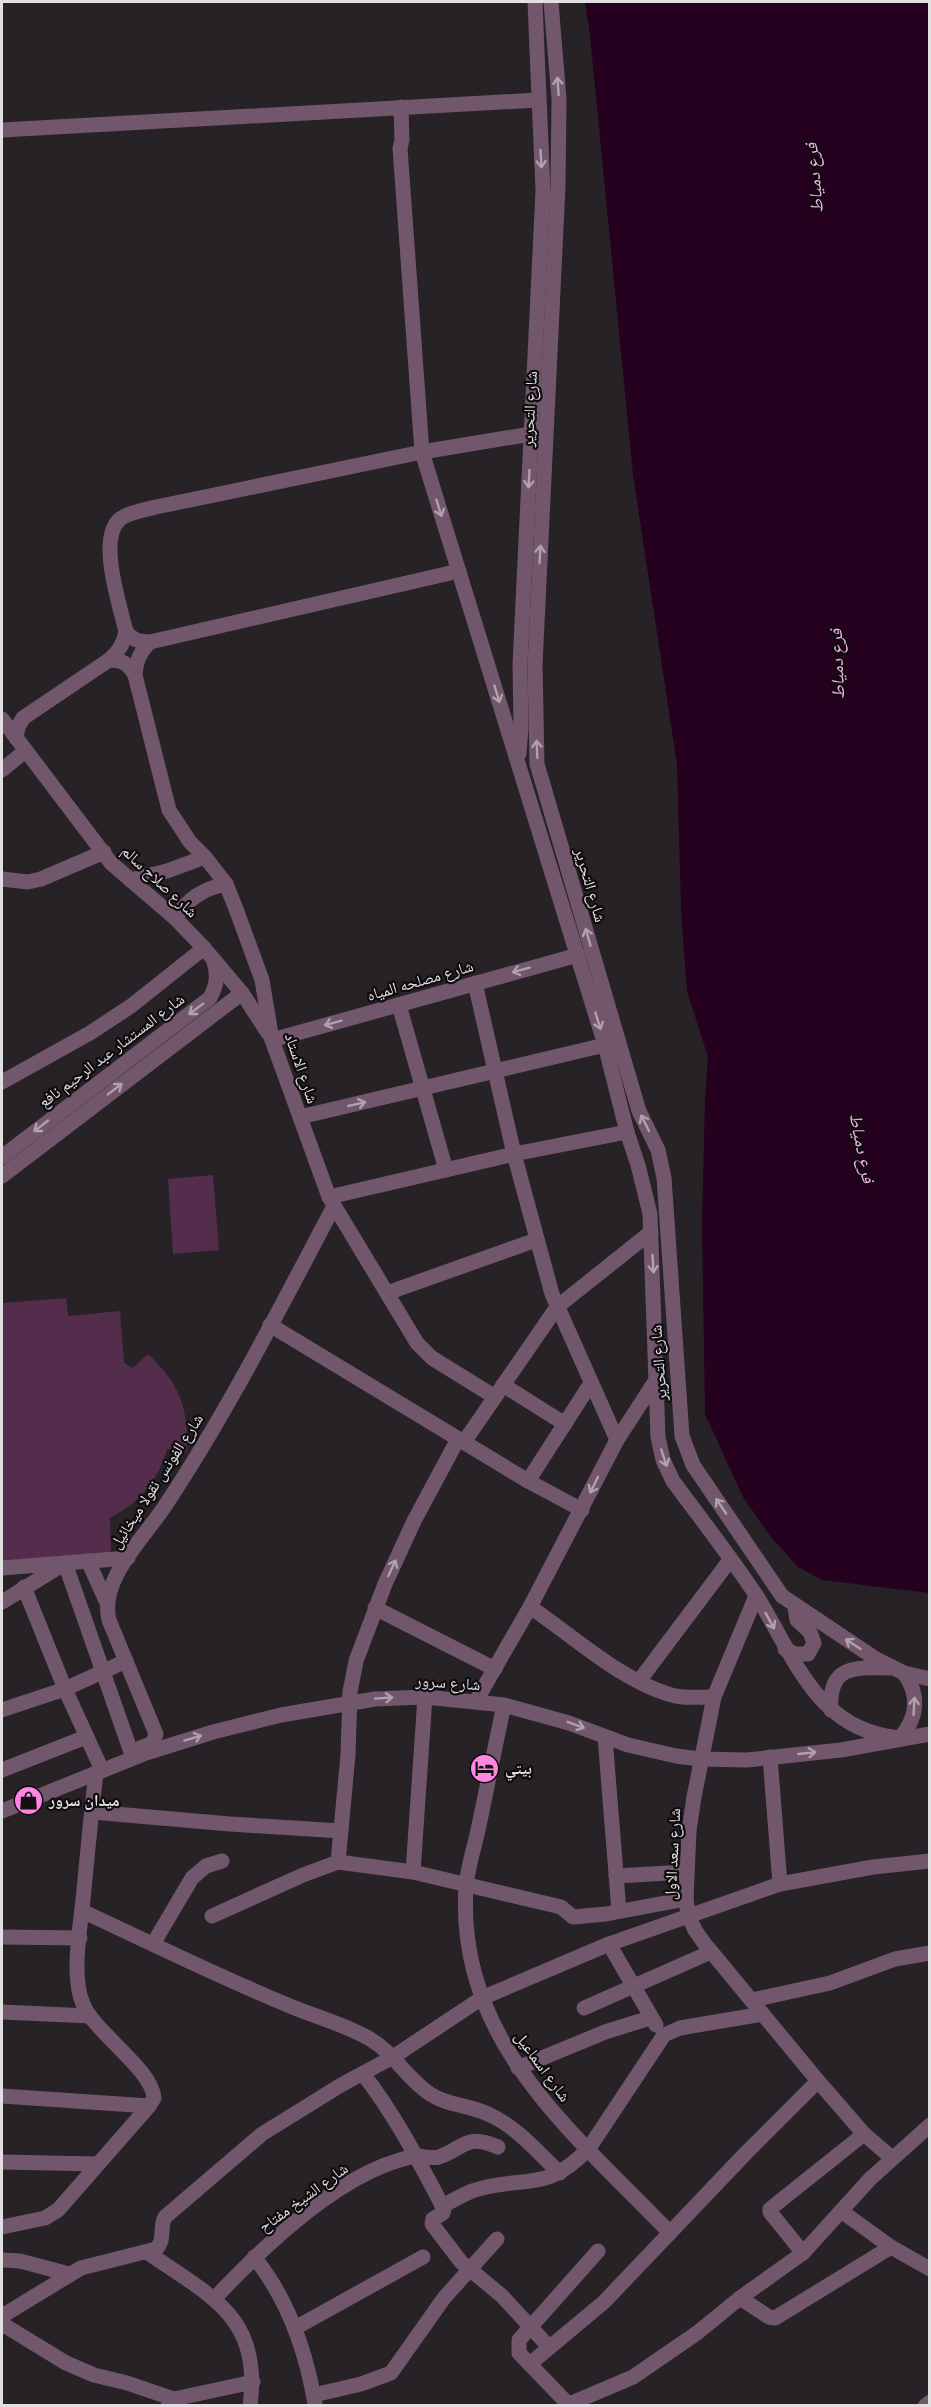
<svg xmlns="http://www.w3.org/2000/svg" width="931" height="2407" font-family="'IBM Plex Sans','Noto Naskh Arabic',sans-serif">
  <style>
    .green { fill: #552d4c }
    .water { fill: #26001f }
    .lines { fill: none; stroke-linecap: round; stroke-linejoin: round }
    .minor { stroke: #72566b; stroke-width: 15 }
    .tertiary { stroke: #72566b; stroke-width: 15 }
    .oneway { stroke: #b0a1ac }
    .labels { text-anchor: middle; stroke-width: 4.5; stroke-linejoin: round; paint-order: stroke }
    .street-label { font-size: 16px; fill: #e2dfe1; stroke: #0e0c0e }
    .poi-label { font-size: 16px; font-weight: bold; fill: #e2dfe1; stroke: #0e0c0e; text-anchor: start }
    .water-label { font-size: 18px; font-style: italic; fill: #f7aee5; stroke: #0e0c0e }
  </style>
  <rect width="100%" height="100%" fill="#272226"/>
  <!-- green -->
  <g class="green">
    <polygon points="213,1175 219,1250 173,1254 168,1179"/>
    <path d="M66,1298L68,1316L120,1311L124,1363L133,1368L148,1354C181,1385 188,1408 187,1452L167,1449C158,1481 139,1503 110,1518L111,1553L2,1563V1303Z"/>
  </g>
  <!-- water -->
  <polygon class="water" points="585,2 929,2 929,1593 822,1580 798,1567 771,1537 743,1497 705,1414 702,1224 705,1099 708,1057 687,991 681,911 677,765 633,475 590,36"/>
  <g class="lines">
    <!-- minor -->
    <g class="minor">
      <polyline points="2,130 538,100"/>
      <path d="M126,632C133,640 139,642 150,642L459,571"/>
      <path d="M16,738L18,727L23,718L109,660C118,652 123,645 126,632C120,605 97,539 120,519C129,512 145,510 156,507L422,452L531,434"/>
      <polyline points="2,770 25,751"/>
      <polyline points="2,879 28,882 41,879 104,852"/>
      <polyline points="475,983 514,1154 552,1294 617,1440"/>
      <polyline points="399,1005 446,1170"/>
      <polyline points="272,1040 578,955"/>
      <polyline points="2,1082 90,1033 131,1006 204,948"/>
      <polyline points="300,1117 605,1045"/>
      <polyline points="329,1197 514,1154 627,1132"/>
      <polyline points="387,1293 536,1240"/>
      <polyline points="270,1325 528,1481 582,1510"/>
      <polyline points="503,1385 565,1424"/>
      <polyline points="464,1442 557,1307 651,1232"/>
      <polyline points="528,1481 591,1383"/>
      <polyline points="88,1561 107,1603"/>
      <polyline points="2,1568 128,1558"/>
      <polyline points="24,1587 65,1689 102,1770"/>
      <polyline points="756,1596 714,1697 694,1797 689,1831 686,1899 688,1915 695,1930 704,1943 818,2081 864,2134 892,2158"/>
      <polyline points="2,1602 65,1563 131,1752"/>
      <path d="M530,1607C572,1635 619,1679 668,1694C682,1699 699,1697 714,1697"/>
      <polyline points="375,1608 495,1669"/>
      <polyline points="639,1681 730,1560"/>
      <path d="M504,1705C495,1746 487,1788 478,1830C474,1849 467,1869 466,1888C456,2041 574,2133 670,2233"/>
      <polyline points="2,1710 65,1689 126,1661"/>
      <polyline points="605,1737 619,1911"/>
      <polyline points="770,1757 780,1884"/>
      <polyline points="2,1770 86,1737"/>
      <polyline points="92,1812 230,1824 341,1831"/>
      <polyline points="338,1862 348,1755 350,1692 356,1661 385,1584 414,1521 458,1439"/>
      <polyline points="413,1872 425,1697"/>
      <polyline points="616,1876 686,1872"/>
      <path d="M82,1911C151,1943 219,1977 290,2006C316,2017 344,2024 370,2039C394,2053 407,2079 430,2094C448,2106 471,2105 490,2115C517,2127 538,2153 560,2173"/>
      <polyline points="212,1916 303,1875 338,1862 413,1872 561,1907 573,1917 606,1914 686,1899"/>
      <polyline points="2,1937 80,1938"/>
      <polyline points="153,1944 192,1878 206,1866 222,1861"/>
      <polyline points="609,1944 656,2025"/>
      <polyline points="752,2000 830,1983 895,1959 930,1953"/>
      <polyline points="584,2008 711,1952"/>
      <polyline points="2,2012 90,2016"/>
      <polyline points="518,2068 605,2032 650,2018"/>
      <path d="M363,2074C396,2116 419,2162 444,2209L443,2213L433,2219L432,2224L461,2262L502,2296L549,2347"/>
      <polyline points="2,2096 149,2106"/>
      <polyline points="2,2162 97,2164"/>
      <path d="M442,2206C452,2201 462,2195 472,2191C523,2174 545,2195 589,2148L664,2035L680,2028L763,2014"/>
      <polyline points="841,2211 891,2247 930,2269"/>
      <path d="M2,2227L45,2218L58,2210L149,2106L154,2098C152,2069 94,2032 83,2004C71,1976 80,1930 83,1900C87,1858 91,1815 96,1773"/>
      <path d="M147,2252C211,2297 262,2316 250,2406"/>
      <polyline points="803,2253 770,2212 770,2209 864,2134"/>
      <path d="M254,2257C288,2299 306,2351 315,2404"/>
      <polyline points="2,2260 20,2261 69,2274"/>
      <polyline points="740,2298 769,2317 775,2318 891,2247"/>
      <path d="M214,2299C259,2251 323,2189 385,2165C395,2162 406,2157 416,2156C423,2156 432,2159 439,2157C465,2148 465,2133 498,2147"/>
      <path d="M2,2316L81,2268L156,2249C166,2239 159,2227 165,2217L262,2134L341,2085L393,2057L482,1998L609,1944L780,1884L873,1867L930,1861"/>
      <polyline points="2,2324 66,2363 94,2375 127,2383 174,2399"/>
      <polyline points="295,2328 423,2257"/>
      <polyline points="531,2363 604,2302 744,2155 818,2081"/>
      <polyline points="314,2395 361,2384 391,2373 444,2298 497,2239"/>
      <polyline points="568,2404 519,2353 519,2340 598,2251"/>
      <polyline points="168,2406 174,2399 253,2382"/>
      <polyline points="565,2406 633,2377 697,2333 740,2298 803,2253 870,2179 930,2125"/>
      <polyline points="925,2406 930,2402"/>
    </g>
    <!-- tertiary -->
    <g class="tertiary">
      <polyline points="551,2 559,99 558,186 535,665 537,764 639,1111 658,1150 664,1178 682,1436 693,1465 782,1596 876,1659 904,1673 930,1679"/>
      <path d="M401,107L402,140L400,148L422,452L605,1045L627,1132L638,1165L650,1214L658,1437L663,1460L673,1481C701,1519 730,1556 756,1595C795,1657 816,1731 900,1738"/>
      <path d="M109,660C122,660 128,663 135,675L169,810L190,842L205,857L226,884L236,909L262,980L272,1040L329,1197L417,1343L432,1358L495,1397"/>
      <path d="M135,675C136,661 140,652 150,642"/>
      <polyline points="2,719 111,863 175,918 204,948 242,993 268,1033"/>
      <polyline points="519,754 521,728 520,664 543,191 535,2"/>
      <polyline points="130,880 167,871 205,857"/>
      <path d="M175,918C188,899 202,889 226,884"/>
      <path d="M2,1157L210,998C217,985 218,976 214,962"/>
      <polyline points="2,1176 242,993"/>
      <polyline points="785,1649 795,1654 808,1654 814,1643 810,1632 797,1620 795,1607"/>
      <polyline points="476,1701 530,1607 617,1440 656,1380"/>
      <path d="M831,1710C828,1665 855,1667 890,1668"/>
      <path d="M900,1738C918,1717 920,1695 904,1673"/>
      <path d="M140,1748L153,1743L156,1734L109,1620C99,1579 144,1538 165,1506C228,1411 280,1308 333,1208"/>
      <polyline points="2,1811 146,1753 213,1732 281,1715 375,1699 425,1697 504,1705 569,1723 628,1745 676,1756 700,1759 747,1760 841,1750 930,1734"/>
    </g>
  </g>
  <!-- one-way arrows -->
  <defs><path id="oneway-shaft" d="M-6 0H5M1.5-3L5.5 0L1.5 3" fill="none" stroke-width="1.6" stroke-linecap="round" stroke-linejoin="round" transform="scale(1.5)"/></defs>
  <g class="oneway">
    <use href="#oneway-shaft" transform="translate(558 86) rotate(-94)"/>
    <use href="#oneway-shaft" transform="translate(541 159) rotate(87)"/>
    <use href="#oneway-shaft" transform="translate(529 479) rotate(93)"/>
    <use href="#oneway-shaft" transform="translate(439 508) rotate(73)"/>
    <use href="#oneway-shaft" transform="translate(540 554) rotate(-87)"/>
    <use href="#oneway-shaft" transform="translate(497 694) rotate(73)"/>
    <use href="#oneway-shaft" transform="translate(537 749) rotate(-92)"/>
    <use href="#oneway-shaft" transform="translate(588 937) rotate(-106)"/>
    <use href="#oneway-shaft" transform="translate(521 970) rotate(165)"/>
    <use href="#oneway-shaft" transform="translate(196 1009) rotate(143)"/>
    <use href="#oneway-shaft" transform="translate(598 1021) rotate(73)"/>
    <use href="#oneway-shaft" transform="translate(333 1023) rotate(165)"/>
    <use href="#oneway-shaft" transform="translate(115 1089) rotate(-37)"/>
    <use href="#oneway-shaft" transform="translate(357 1104) rotate(-13)"/>
    <use href="#oneway-shaft" transform="translate(645 1123) rotate(-116)"/>
    <use href="#oneway-shaft" transform="translate(41 1126) rotate(142)"/>
    <use href="#oneway-shaft" transform="translate(653 1264) rotate(87)"/>
    <use href="#oneway-shaft" transform="translate(664 1458) rotate(72)"/>
    <use href="#oneway-shaft" transform="translate(594 1485) rotate(116)"/>
    <use href="#oneway-shaft" transform="translate(721 1506) rotate(-124)"/>
    <use href="#oneway-shaft" transform="translate(392 1568) rotate(-65)"/>
    <use href="#oneway-shaft" transform="translate(770 1621) rotate(61)"/>
    <use href="#oneway-shaft" transform="translate(853 1644) rotate(-147)"/>
    <use href="#oneway-shaft" transform="translate(384 1698) rotate(-4)"/>
    <use href="#oneway-shaft" transform="translate(914 1706) rotate(-87)"/>
    <use href="#oneway-shaft" transform="translate(576 1725) rotate(21)"/>
    <use href="#oneway-shaft" transform="translate(193 1738) rotate(-17)"/>
    <use href="#oneway-shaft" transform="translate(807 1753) rotate(-6)"/>
  </g>
  <!-- icons -->
  <defs>
    <symbol id="hotel-disc" viewBox="-11 -11 22 22"><circle r="9.5" fill="#fd86e2" stroke="#0e0c0e"/><path d="M-6-4.5h1.5V1H6V5H4.5V3h-9V5H-6ZM-4 0a1.8 1.8 0 1 1 3.6 0ZM.5 0V-2.5h3Q6-2.5 6 0Z" fill="#111"/></symbol>
    <symbol id="shop-disc" viewBox="-11 -11 22 22"><circle r="9.5" fill="#fd86e2" stroke="#0e0c0e"/><path d="M-5-2.5h2.3a2.7 3.5 0 0 1 5.4 0H5L5.5 6h-11ZM-1.5-2.5h3a1.5 2.3 0 0 0-3 0Z" fill="#111"/></symbol>
  </defs>
  <g fill-rule="evenodd">
    <use href="#hotel-disc" x="468" y="1752" width="33" height="33"/>
    <use href="#shop-disc" x="12" y="1784" width="33" height="33"/>
  </g>
  <g class="labels">
    <!-- street labels -->
    <g class="street-label">
      <text transform="translate(529 409) rotate(-87)" y="6">شارع التحرير</text>
      <text transform="translate(160 881) rotate(43)" y="6">شارع صلاح سالم</text>
      <text transform="translate(591 885) rotate(74)" y="6">شارع التحرير</text>
      <text transform="translate(420 980) rotate(-16)" y="6">شارع مصلحه المياه</text>
      <text transform="translate(111 1050) rotate(-37)" y="6">شارع المستشار عبد الرحيم نافع</text>
      <text transform="translate(302 1068) rotate(71)" y="6">شارع الاستاد</text>
      <text transform="translate(658 1363) rotate(-94)" y="6">شارع التحرير</text>
      <text transform="translate(156 1481) rotate(-57)" y="6">شارع الفونس نقولا ميخائيل</text>
      <text transform="translate(448 1682) rotate(4)" y="6">شارع سرور</text>
      <text transform="translate(672 1854) rotate(-87)" y="6">شارع سعد الاول</text>
      <text transform="translate(543 2066) rotate(54)" y="6">شارع اسماعيل</text>
      <text transform="translate(303 2197) rotate(-36)" y="6">شارع الشيخ مفتاح</text>
    </g>
    <!-- poi labels -->
    <g class="poi-label">
      <text x="505" y="1774">بيتي</text>
      <text x="49" y="1806">ميدان سرور</text>
    </g>
    <!-- water labels -->
    <g class="water-label">
      <text transform="translate(814 178) rotate(-95)" y="6">فرع دمياط</text>
      <text transform="translate(837 664) rotate(-92)" y="6">فرع دمياط</text>
      <text transform="translate(862 1148) rotate(79)" y="6">فرع دمياط</text>
    </g>
  </g>
  <!-- border -->
  <rect width="931" height="2407" fill="none" stroke="#e2dfe1" stroke-width="6"/>
</svg>
